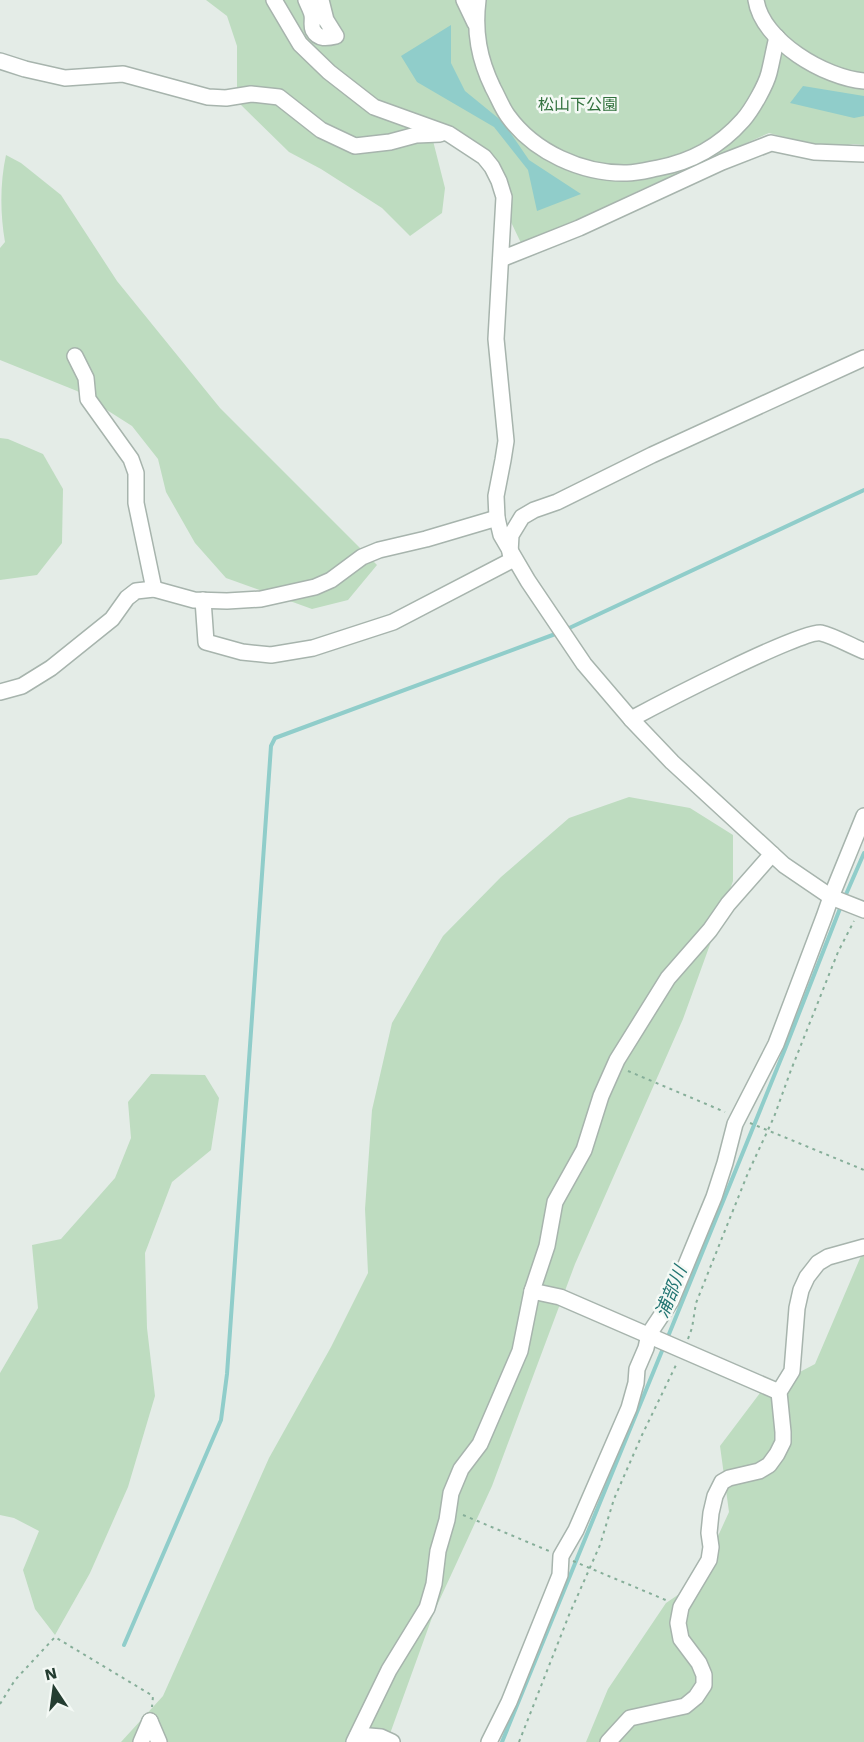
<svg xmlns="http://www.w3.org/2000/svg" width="864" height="1742" font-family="'Work Sans','Noto Sans JP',sans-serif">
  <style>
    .green { fill: #bedcc0 }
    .water { fill: #90cdca }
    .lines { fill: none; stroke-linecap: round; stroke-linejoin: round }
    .stream { stroke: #90cdca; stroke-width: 4 }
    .minor-casing { stroke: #a7b4ad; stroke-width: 18 }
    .path { stroke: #86ae99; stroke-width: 2; stroke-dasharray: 3 4.5; stroke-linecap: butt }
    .minor { stroke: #fff; stroke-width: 15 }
    .labels { text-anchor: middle; stroke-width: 5; stroke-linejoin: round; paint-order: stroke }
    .park-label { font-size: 16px; fill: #31713d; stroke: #f4f9f5 }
    .water-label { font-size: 18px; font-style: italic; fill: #227572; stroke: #f4f9f5 }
  </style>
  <rect width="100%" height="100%" fill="#e4ece7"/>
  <!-- green -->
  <g class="green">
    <polygon points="206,0 864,0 864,145 853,144 828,149 769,133 640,190 532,242 521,243 510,220 508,212 472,144 464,135 418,117 430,129 445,188 442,213 410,236 382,208 321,169 289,152 237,101 237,46 227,16"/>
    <path d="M6,155L21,163L61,195L117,281L220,408L377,565L348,600L312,609L226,578L195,543L166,492L158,459L132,426L77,391L0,360V248L5,242C0,213 0,183 6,155Z"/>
    <polygon points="0,438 8,439 43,454 63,489 62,543 37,575 0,580"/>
    <polygon points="629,797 690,808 733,835 733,881 683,1019 575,1264 492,1486 434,1612 387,1742 121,1742 163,1696 269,1458 331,1347 368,1273 365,1209 372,1110 392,1023 443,936 501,877 569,818"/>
    <polygon points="151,1074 205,1075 219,1098 211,1150 172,1182 145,1253 147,1328 155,1396 128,1487 90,1573 55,1635 35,1609 23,1570 39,1531 14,1518 0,1515 0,1373 38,1308 32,1245 61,1239 115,1178 131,1138 128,1102"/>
    <polygon points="864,1249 864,1742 586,1742 608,1689 666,1603 697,1582 729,1512 720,1446 760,1393 815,1364"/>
  </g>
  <!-- water -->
  <g class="water">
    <polygon points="451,25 451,63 465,91 503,122 529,160 581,194 537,211 528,170 494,127 417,82 401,56"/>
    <polygon points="803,86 864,96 864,116 854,118 790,103"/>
  </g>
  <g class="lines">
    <!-- stream -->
    <g class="stream">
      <polyline points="565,630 864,490"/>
      <polyline points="844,899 864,853"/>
      <polyline points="667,1339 785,1049 841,906"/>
      <polyline points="124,1645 221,1420 227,1374 271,746 275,738 558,633"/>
      <polyline points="502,1742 664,1346"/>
    </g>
    <defs>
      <g id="minor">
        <polyline points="274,0 300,44 329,72 374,107 449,134 484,157 492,167 499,181 504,197 496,339 506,441 503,460 496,496 497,518 501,535 528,581 584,664 631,719 672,762 784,865 831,897 864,910"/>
        <path d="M306,0C308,5 311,10 312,15C313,20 311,26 313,30C318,40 328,38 336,36L326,20L321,0"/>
        <polyline points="464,0 475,23"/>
        <path d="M478,0C474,32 479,59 493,88C498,97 502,108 508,116C534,152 582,174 627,173C637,173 648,170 658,168C691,162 720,146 743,120C752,110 766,85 769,73C772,61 774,49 777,37"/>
        <path d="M756,0C762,41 825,78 864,81"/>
        <polyline points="0,61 25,69 65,78 123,74 208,97 226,98 251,94 279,97 321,130 355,146 390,142 416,135 440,134"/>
        <polyline points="501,259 579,228 722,162 771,143 814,152 864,154"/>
        <polyline points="75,356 86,378 88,399 131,459 136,473 136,503 154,589"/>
        <polyline points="510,553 511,535 522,517 534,510 557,502 652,455 864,358"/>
        <polyline points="203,600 206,642 242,652 271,655 313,648 393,622 514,559"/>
        <polyline points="0,692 22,686 51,668 112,619 127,598 136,591 154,589 194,600 227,601 261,599 315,587 331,580 362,557 379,550 426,539 497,518"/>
        <path d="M631,719C657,705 803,629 821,633C834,636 851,646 864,651"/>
        <polyline points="532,1291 560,1297 779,1392"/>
        <polyline points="150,1721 159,1742"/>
        <polyline points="358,1735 381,1737 392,1742"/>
        <polyline points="141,1742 150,1721"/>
        <polyline points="354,1742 389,1670 427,1608 434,1584 438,1551 447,1520 451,1493 461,1469 480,1444 520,1351 532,1291 547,1246 555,1202 584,1150 601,1096 617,1060 668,978 710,930 728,904 772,854"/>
        <polyline points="489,1742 509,1702 560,1575 561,1556 576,1530 629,1408 636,1383 637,1369 646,1348 649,1334 671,1301 714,1197 725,1163 735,1124 776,1044 824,917 831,897 864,816"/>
        <polyline points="608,1742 630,1718 685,1706 696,1697 704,1685 704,1675 699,1663 681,1639 678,1623 681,1607 709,1560 711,1547 709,1533 711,1513 715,1496 722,1482 729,1478 759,1471 769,1465 777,1454 783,1442 783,1432 779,1392 792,1371 797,1308 801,1290 807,1277 818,1263 828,1257 864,1247"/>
      </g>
    </defs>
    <!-- minor casing -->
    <use href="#minor" class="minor-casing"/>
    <!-- path -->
    <g class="path">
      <polyline points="628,1071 725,1112"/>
      <polyline points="750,1123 864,1170"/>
      <polyline points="688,1339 692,1328 696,1303 748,1173 774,1117 791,1070 838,952 854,921"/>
      <polyline points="463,1515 549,1551"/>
      <polyline points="573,1561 668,1601"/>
      <polyline points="0,1704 15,1680 55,1637 153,1696 152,1707"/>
      <polyline points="519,1742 569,1615 600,1545 614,1499 642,1435 677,1363"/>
    </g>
    <!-- minor -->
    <use href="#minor" class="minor"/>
  </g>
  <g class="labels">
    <!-- park labels -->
    <g class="park-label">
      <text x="578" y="110">松山下公園</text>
    </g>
    <!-- water labels -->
    <g class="water-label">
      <text transform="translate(671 1292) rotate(-68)" y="6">浦部川</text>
    </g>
  </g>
  <!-- north arrow -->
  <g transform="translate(54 1688) rotate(347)" stroke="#f4f9f5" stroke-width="4.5" paint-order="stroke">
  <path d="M0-4.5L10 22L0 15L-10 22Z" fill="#243d31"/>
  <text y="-9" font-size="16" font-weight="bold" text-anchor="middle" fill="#243d31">N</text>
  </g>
</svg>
